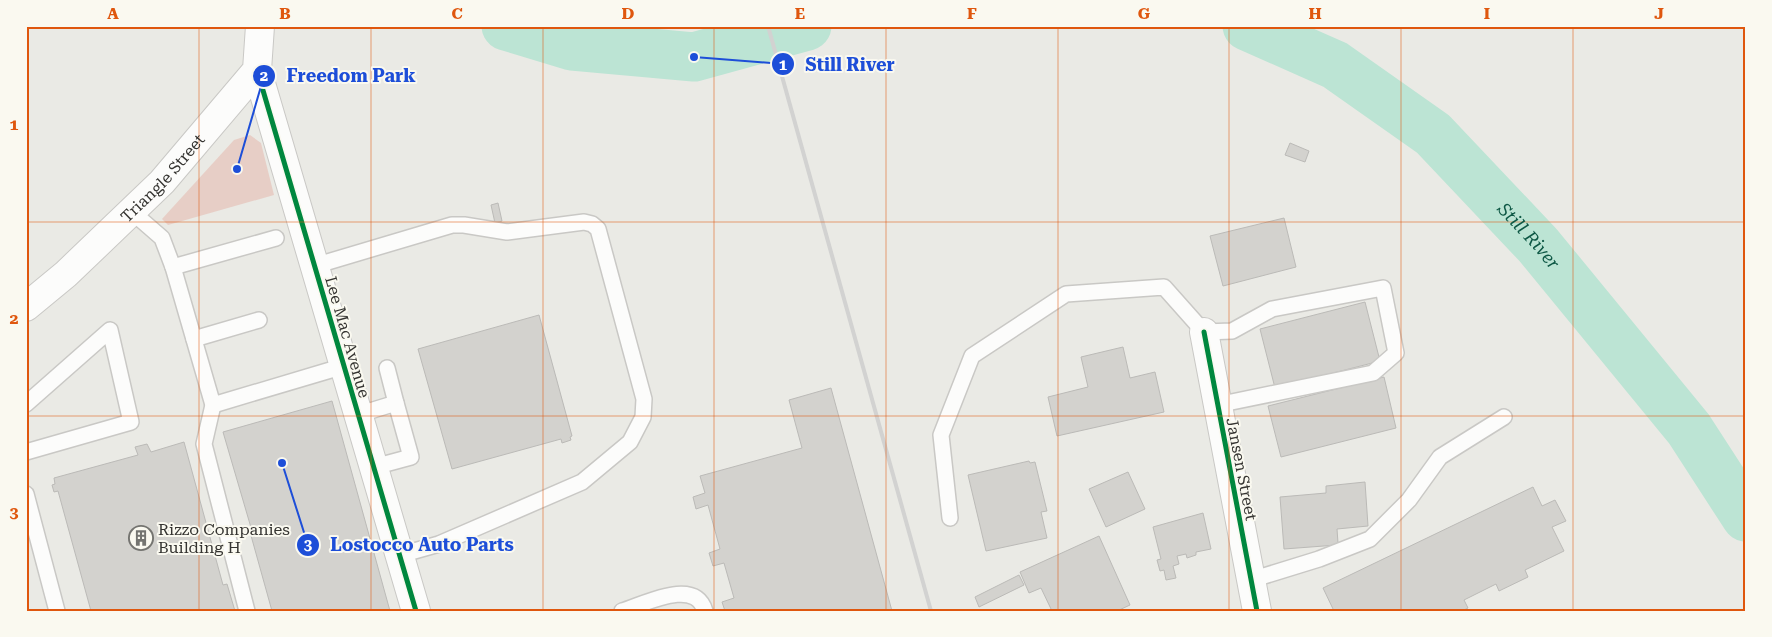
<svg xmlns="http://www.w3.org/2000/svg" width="1772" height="637" font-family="'Roboto Serif',serif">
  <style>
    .green { fill: #e7cec6 }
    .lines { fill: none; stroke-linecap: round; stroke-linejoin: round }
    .river { stroke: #bce4d4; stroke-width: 49 }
    .building { fill: #d3d2ce; stroke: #bbbab7 }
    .service-casing { stroke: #c9c8c5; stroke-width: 18 }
    .minor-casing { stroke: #c9c8c5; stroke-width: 30 }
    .tertiary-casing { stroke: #c9c8c5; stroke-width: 30 }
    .service { stroke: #fcfcfb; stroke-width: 15 }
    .minor { stroke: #fcfcfb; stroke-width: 28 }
    .tertiary { stroke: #fcfcfb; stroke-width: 28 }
    .rail { stroke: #d2d2d1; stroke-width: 4 }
    .cycleway-casing { stroke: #faf9f0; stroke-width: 8 }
    .cycleway { stroke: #00873e; stroke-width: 5 }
    .grid { fill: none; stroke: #df570e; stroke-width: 1; stroke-opacity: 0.55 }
    .labels { text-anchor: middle; stroke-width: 4; stroke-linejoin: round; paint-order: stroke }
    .street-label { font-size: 16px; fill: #353431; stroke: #faf9f0 }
    .poi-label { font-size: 16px; fill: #353431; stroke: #faf9f0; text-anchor: start }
    .water-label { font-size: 18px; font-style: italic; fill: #0e5845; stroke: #faf9f0 }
    .leader { fill: none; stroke: #1d4ed8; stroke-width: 2 }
    .callout-dot { fill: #1d4ed8; stroke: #faf9f0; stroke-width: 2 }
    .mark-label { font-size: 15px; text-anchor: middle; font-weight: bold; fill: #fff }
    .callout-label { font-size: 18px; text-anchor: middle; font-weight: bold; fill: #1d4ed8; stroke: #faf9f0; stroke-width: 4; stroke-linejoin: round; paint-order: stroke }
    .neatline { fill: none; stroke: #df570e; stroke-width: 2 }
    .grid-label { font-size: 16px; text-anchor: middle; font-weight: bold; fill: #df570e }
  </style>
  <rect width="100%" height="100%" fill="#eaeae5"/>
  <!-- green -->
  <polygon class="green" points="250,135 261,143 274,195 168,225 162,219 234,140"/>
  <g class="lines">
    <!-- river -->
    <g class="river">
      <polyline points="506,26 572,46 694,57 807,26"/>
      <path id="s1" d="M1247,26L1335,65L1433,134L1538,245L1689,429L1746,517"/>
    </g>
  </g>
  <!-- building -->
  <g class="building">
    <polygon points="1290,143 1309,151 1305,162 1285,155"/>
    <polygon points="498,203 502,221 495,223 491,205"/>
    <polygon points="1284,218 1296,267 1223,286 1210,236"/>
    <polygon points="1365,302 1380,361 1275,388 1260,329"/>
    <polygon points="539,315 572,436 570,437 571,440 562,443 561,439 452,469 418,349"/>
    <polygon points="1123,347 1130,378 1155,372 1164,412 1057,436 1048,397 1088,387 1081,357"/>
    <polygon points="1384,377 1396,428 1281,457 1268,406"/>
    <polygon points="831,388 892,611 725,611 722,602 734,598 724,563 713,566 709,553 720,549 708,505 696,509 693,497 705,493 700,476 802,448 789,400"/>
    <polygon points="332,401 390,611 272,611 250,532 252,531 223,432"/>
    <polygon points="184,442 223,585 227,584 235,611 91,611 58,491 54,492 52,485 55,484 54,478 138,455 135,447 147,444 151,452"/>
    <polygon points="1029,461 1030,463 1035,462 1047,511 1041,512 1047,538 986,551 968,475"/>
    <polygon points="1128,472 1145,509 1106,527 1089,489"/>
    <polygon points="1365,482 1368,526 1337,529 1338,543 1337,545 1284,549 1280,497 1326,493 1326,486"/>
    <polygon points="1533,487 1542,506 1555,500 1566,521 1552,527 1564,551 1525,570 1528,577 1499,591 1496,584 1464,600 1468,608 1462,611 1334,611 1323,588"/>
    <polygon points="1203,513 1211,549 1196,552 1196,555 1187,558 1186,554 1177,556 1179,564 1173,566 1176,578 1166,580 1164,570 1160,571 1157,560 1161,559 1153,527"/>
    <polygon points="1099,536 1130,605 1117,611 1052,611 1041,588 1029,593 1020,572"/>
    <polygon points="1019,575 1024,585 979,607 975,597"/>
  </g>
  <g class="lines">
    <defs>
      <g id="service">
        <polyline points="131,211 162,238 173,267 213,405 344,366"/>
        <polyline points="314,266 452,225 464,225 507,232 584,222 592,224 598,229 644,399 643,417 630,442 582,482 439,544 400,555"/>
        <polyline points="173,267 276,238"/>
        <polyline points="194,339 259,320"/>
        <polyline points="387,368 396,403"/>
        <polyline points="26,404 110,330 131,422 26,452"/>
        <polyline points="213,405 204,444 247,611"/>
        <polyline points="357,415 396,403 411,457 374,467"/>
        <polyline points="26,494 57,611"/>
        <polyline points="950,518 941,435 972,356 1066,294 1164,287 1204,332 1232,331 1272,309 1383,288 1396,353 1373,373 1217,405"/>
        <polyline points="1251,580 1319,559 1370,539 1409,500 1440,457 1504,417"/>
        <path d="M622,611C645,604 695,577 705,611"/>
      </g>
      <g id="minor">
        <polyline points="257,70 416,611"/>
        <polyline points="1204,332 1257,611"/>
      </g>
      <g id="tertiary">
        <path id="s2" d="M26,307L66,274L162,182L257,70L260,26"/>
      </g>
    </defs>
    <!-- service casing -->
    <use href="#service" class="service-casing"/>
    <!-- minor casing -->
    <use href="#minor" class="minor-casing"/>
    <!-- tertiary casing -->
    <use href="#tertiary" class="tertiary-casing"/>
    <!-- service -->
    <use href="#service" class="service"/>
    <!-- minor -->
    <use href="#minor" class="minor"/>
    <!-- tertiary -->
    <use href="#tertiary" class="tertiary"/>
    <!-- rail -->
    <polyline class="rail" points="768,26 931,611"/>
    <defs>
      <g id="cycleway">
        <polyline points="257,70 416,611"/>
        <polyline points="1204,332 1257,611"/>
      </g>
    </defs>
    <!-- cycleway casing -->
    <use href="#cycleway" class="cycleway-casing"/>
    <!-- cycleway -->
    <use href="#cycleway" class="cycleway"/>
  </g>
  <!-- grid -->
  <path class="grid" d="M199,26V611M371,26V611M543,26V611M714,26V611M886,26V611M1058,26V611M1229,26V611M1401,26V611M1573,26V611M26,222H1746M26,416H1746"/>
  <!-- icons -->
  <defs>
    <symbol id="building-ring" viewBox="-11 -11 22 22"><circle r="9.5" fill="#faf9f0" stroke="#747470" stroke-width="1.5"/><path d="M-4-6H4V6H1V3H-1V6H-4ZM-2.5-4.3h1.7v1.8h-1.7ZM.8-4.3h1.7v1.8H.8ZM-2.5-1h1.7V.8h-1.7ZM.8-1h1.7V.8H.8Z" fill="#747470"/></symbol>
  </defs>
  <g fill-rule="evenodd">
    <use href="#building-ring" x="127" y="524" width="28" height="28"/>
  </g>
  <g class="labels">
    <!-- street labels -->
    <g class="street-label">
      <text dy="6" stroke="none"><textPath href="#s2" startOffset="188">Triangle Street</textPath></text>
      <text transform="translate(348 337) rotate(74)" y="6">Lee Mac Avenue</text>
      <text transform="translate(1242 469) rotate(79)" y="6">Jansen Street</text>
    </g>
    <!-- poi labels -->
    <g class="poi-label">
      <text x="158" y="535">Rizzo Companies<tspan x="158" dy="18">Building H</tspan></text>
    </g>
    <!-- water labels -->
    <g class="water-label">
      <text dy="6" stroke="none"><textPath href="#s1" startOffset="356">Still River</textPath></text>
    </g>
  </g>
  <!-- callouts -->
  <path class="leader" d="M694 57L783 64M237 169L264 76M282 463L308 545"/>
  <g class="callout-dot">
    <circle cx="694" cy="57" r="5"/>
    <circle cx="237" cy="169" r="5"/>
    <circle cx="282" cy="463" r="5"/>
    <circle cx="783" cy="64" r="12"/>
    <circle cx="264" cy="76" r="12"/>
    <circle cx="308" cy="545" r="12"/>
  </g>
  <g class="mark-label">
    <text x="783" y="70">1</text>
    <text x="264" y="81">2</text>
    <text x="308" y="550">3</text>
  </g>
  <g class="callout-label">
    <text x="850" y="71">Still River</text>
    <text x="351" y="82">Freedom Park</text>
    <text x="422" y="551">Lostocco Auto Parts</text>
  </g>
  <!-- border -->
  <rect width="1772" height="637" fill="none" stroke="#faf9f0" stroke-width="55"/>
  <rect x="28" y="28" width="1716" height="582" class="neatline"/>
  <g class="grid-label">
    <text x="113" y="19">A</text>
    <text x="285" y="19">B</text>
    <text x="457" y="19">C</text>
    <text x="628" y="19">D</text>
    <text x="800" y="19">E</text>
    <text x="972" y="19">F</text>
    <text x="1144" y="19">G</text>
    <text x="1315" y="19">H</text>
    <text x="1487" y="19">I</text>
    <text x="1659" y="19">J</text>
    <text x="14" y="130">1</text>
    <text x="14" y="324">2</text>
    <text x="14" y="518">3</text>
  </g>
</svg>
